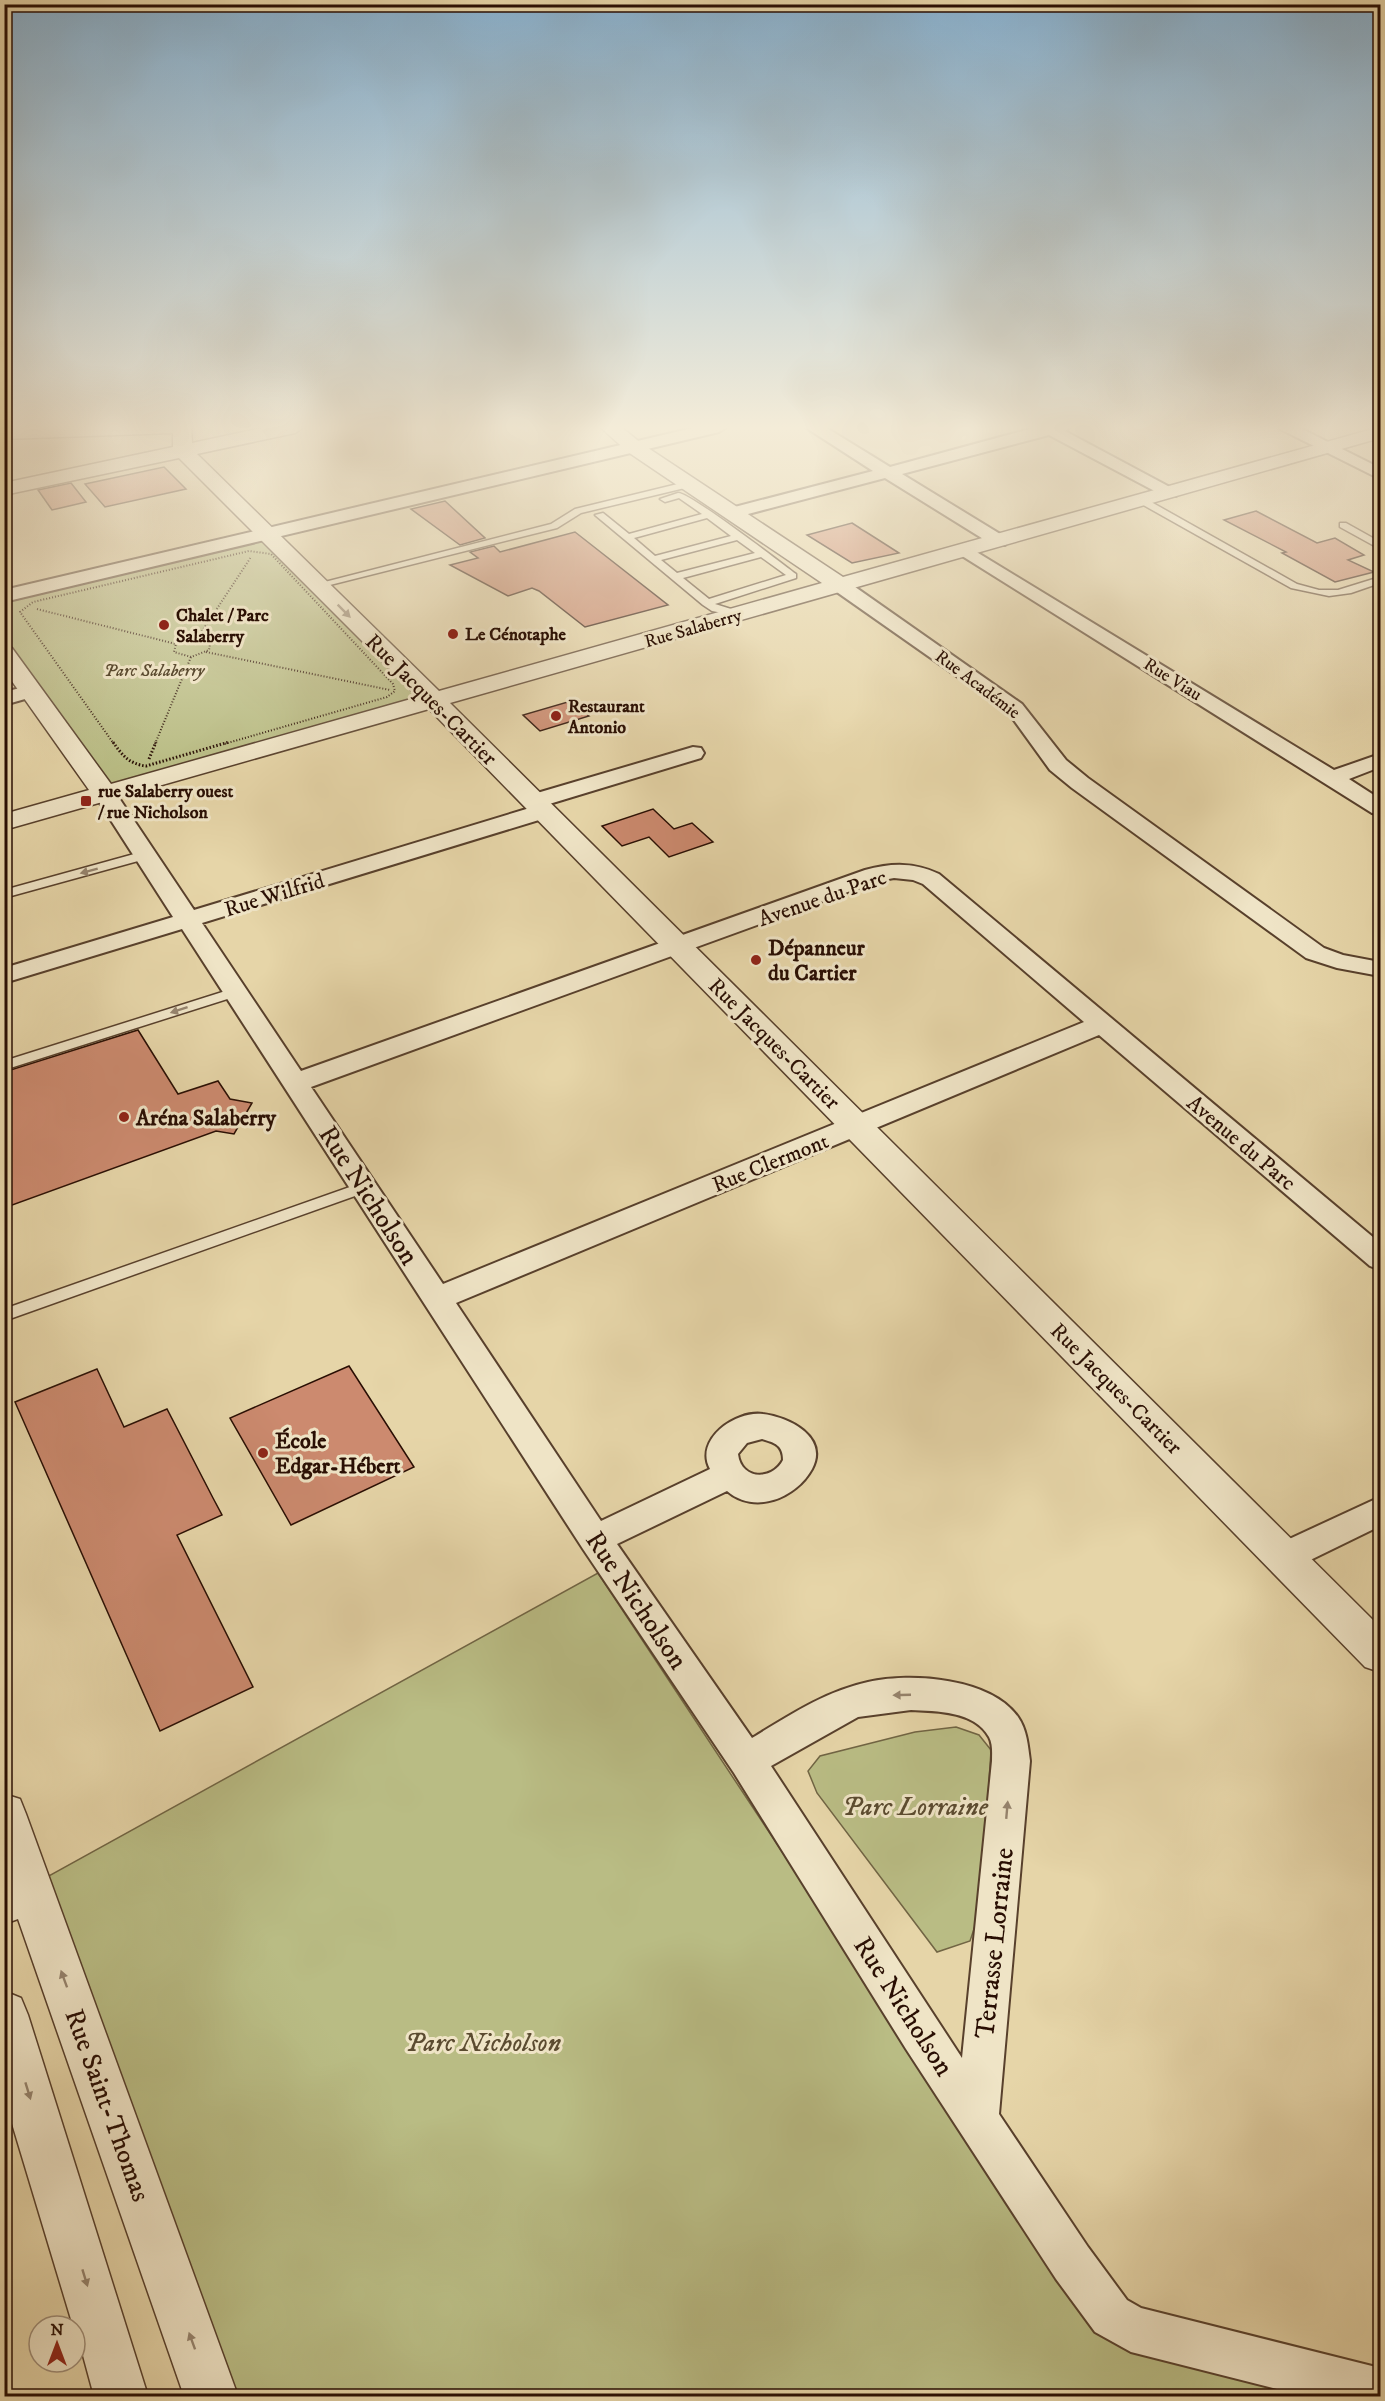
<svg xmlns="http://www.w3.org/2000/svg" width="1385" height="2401" font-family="'IM FELL DW Pica',serif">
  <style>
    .green { fill: #b9bc84; stroke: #716544; stroke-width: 1.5 }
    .building { fill: #cc8a6f; stroke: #290e03; stroke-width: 1.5 }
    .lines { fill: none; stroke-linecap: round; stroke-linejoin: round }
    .service-casing { stroke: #58402c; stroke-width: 3 }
    .minor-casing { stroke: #58402c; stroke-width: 4 }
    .tertiary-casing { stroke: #58402c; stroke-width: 3 }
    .path-far1 { stroke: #290e03; stroke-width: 2; stroke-dasharray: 1 2; stroke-linecap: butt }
    .path { stroke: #290e03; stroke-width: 3; stroke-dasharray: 1.5 2; stroke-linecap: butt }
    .service { fill: #efe4c6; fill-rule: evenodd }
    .minor { fill: #efe4c6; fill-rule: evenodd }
    .tertiary { fill: #efe4c6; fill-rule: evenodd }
    .oneway { fill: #96846e }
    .poi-dot { fill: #8f2418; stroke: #efe4c6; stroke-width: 2 }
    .labels { text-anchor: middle; stroke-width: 6; stroke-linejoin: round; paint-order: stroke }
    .far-poi-label { font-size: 18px; font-weight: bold; fill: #290e03; stroke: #efe4c6; text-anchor: start }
    .far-street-label { font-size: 18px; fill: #290e03; stroke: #efe4c6 }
    .far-park-label { font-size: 18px; font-style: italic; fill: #5b4b30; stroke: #efe4c6 }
    .street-label { font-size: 22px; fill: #290e03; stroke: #efe4c6 }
    .poi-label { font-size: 22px; font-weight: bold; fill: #290e03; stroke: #efe4c6; text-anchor: start }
    .near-street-label { font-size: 27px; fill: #290e03; stroke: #efe4c6 }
    .near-park-label { font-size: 27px; font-style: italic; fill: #5b4b30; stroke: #efe4c6 }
  </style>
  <rect width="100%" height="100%" fill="#e6d5a8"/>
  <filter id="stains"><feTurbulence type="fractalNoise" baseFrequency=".00333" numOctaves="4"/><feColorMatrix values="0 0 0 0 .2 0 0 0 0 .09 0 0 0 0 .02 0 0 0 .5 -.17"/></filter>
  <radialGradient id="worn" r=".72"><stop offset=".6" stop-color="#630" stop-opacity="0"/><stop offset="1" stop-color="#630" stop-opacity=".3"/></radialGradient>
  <!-- green -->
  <g class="green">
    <polygon points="267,534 436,702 105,794 5,653 4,596"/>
    <polygon points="598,1573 1099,2332 1380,2393 1380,2396 230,2396 45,1878"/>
    <polygon points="956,1727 979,1735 991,1750 981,1908 970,1941 937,1952 817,1793 808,1771 820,1756 915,1732"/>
  </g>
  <!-- building -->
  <g class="building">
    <polygon points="164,467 186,489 105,507 85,484"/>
    <polygon points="71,483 86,502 52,510 38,490"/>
    <polygon points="445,501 485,538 460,545 411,509"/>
    <polygon points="1256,511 1317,543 1335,538 1364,555 1348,560 1374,572 1335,582 1282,553 1286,552 1224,520"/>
    <polygon points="852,523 899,553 852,563 807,535"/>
    <polygon points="575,532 668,605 585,627 539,591 532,588 508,596 450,565 478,558 470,552 494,546 500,552"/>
    <polygon points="571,701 589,716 540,731 523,715"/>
    <polygon points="653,809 674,829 692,823 713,842 669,857 649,837 622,846 602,826"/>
    <polygon points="138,1030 178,1094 218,1081 230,1099 252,1103 234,1134 216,1131 4,1208 4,1072"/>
    <polygon points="349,1366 414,1467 291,1525 230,1418"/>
    <polygon points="97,1369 124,1427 167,1409 213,1498 222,1515 177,1535 253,1687 160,1731 15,1402"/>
  </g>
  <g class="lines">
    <defs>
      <g id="service">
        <polygon points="690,481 693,482 693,486 581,513 557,528 318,588 313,585 551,524 575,509"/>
        <path d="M678,493C689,492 780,562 796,574V578L715,604L744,613V617L712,611L703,605L595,515L603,513L629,534L702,514L679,498L665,502L660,499ZM707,518L731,536L655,556L634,538ZM737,540L755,553L677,573L661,560ZM761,557L786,575L709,599L683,578Z"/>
        <polygon points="1138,498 1144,498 1297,584 1319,590 1338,590 1380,577 1380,583 1351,593 1329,596 1291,588 1138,502"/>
        <polygon points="1340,523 1346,523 1380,542 1380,549 1340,527"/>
        <polygon points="145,851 151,855 149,858 4,898 4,890"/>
        <polygon points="235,988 242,992 240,995 4,1070 4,1061"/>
        <polygon points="364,1182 369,1183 371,1187 369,1191 4,1321 4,1309"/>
      </g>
      <g id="minor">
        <polygon points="697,427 727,427 719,432 4,602 4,590"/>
        <polygon points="805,427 825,427 890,467 1037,427 1070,427 1065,431 1179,492 1176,496 1164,496 1049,435 902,474 1005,537 1008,541 1005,545 993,545 885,478 733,518 727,517 724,513 727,509 873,471"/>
        <polygon points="1276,427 1298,427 1380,468 1380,479"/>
        <polygon points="965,545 1334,770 1380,754 1380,767 1349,779 1380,799 1380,815 1372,813 959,554 956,550 959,546"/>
        <polygon points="841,580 848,582 1022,704 1066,760 1088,778 1324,948 1343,955 1380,962 1380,976 1337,968 1306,958 1072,788 1050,770 1008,712 834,590 832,586 834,582"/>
        <polygon points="32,685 39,687 42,691 39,695 4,705 4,692"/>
        <path d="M693,747L701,748L704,753L701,758L546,805L552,806L555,811L552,816L202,923L301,1071L865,870C891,863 914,862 939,874L1380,1243V1270L1370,1266L1099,1035L456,1303L601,1521L710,1469C694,1440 735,1410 763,1414C789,1417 829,1437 812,1469C796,1498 755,1515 727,1491L617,1544L752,1738C788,1716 826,1691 868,1682C911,1672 991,1678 1018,1717C1027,1730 1028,1746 1030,1761L999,2114L1088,2247L1127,2300L1141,2308L1380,2368V2396H1305L1131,2352L1095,2332L1056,2279L906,2049L734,1773L583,1549L182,929L4,983V968L173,917L94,794L97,789H113L194,910L533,807L524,801L527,796ZM894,878L913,880L923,884L1084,1022L443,1284L311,1087L878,881ZM762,1439C775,1443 783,1445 783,1460C772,1481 741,1480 738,1454L747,1443ZM911,1710C936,1711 975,1711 989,1737C993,1744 992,1754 992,1761L962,2058L771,1766L858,1717Z"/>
        <polygon points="1380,1497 1380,1526 1296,1567 1284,1571 1272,1567 1267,1557 1272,1547"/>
      </g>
      <g id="tertiary">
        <polygon points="4,427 191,427 192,443 267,427 304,427 295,433 197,454 439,691 822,583 628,452 600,427 621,427 642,444 843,577 1380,427 1380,438 450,703 1380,1627 1380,1672 1365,1667 429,709 4,830 4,814 89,790 4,670 4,646 12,648 111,784 418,697 179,458 4,495 4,483 173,447 173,433 4,439"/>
        <polygon points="4,1794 20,1799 26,1814 238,2396 184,2396 18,1919 4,1924"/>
        <polygon points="4,1991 21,1998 28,2015 148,2396 94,2396 75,2326 73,2326 4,2097"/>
      </g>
    </defs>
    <!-- service casing -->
    <use href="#service" class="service-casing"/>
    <!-- minor casing -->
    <use href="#minor" class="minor-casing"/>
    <!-- tertiary casing -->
    <use href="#tertiary" class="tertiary-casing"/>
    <!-- path-far1 -->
    <g class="path-far1">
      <polyline points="37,609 176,644"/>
      <polygon points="191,639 210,644 209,650 191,657 174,652 176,644"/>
      <polyline points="197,639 251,557"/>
      <polyline points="206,652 390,690"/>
      <polyline points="114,744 20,612 33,602 249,551 271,554 393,684 395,691 387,697 224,744"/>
      <polyline points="155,744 191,657"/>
    </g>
    <!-- path -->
    <g class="path">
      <path d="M113,742C122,755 129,764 146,766L229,742"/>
      <polyline points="149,759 156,742"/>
    </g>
    <!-- service -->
    <use href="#service" class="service"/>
    <!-- minor -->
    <use href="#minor" class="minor"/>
    <!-- tertiary -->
    <use href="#tertiary" class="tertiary"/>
  </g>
  <!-- one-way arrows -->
  <defs><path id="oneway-solid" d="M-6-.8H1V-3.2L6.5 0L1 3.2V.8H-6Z" transform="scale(1.5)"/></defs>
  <g class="oneway">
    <use href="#oneway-solid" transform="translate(344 611) rotate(45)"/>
    <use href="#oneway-solid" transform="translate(89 871) rotate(165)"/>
    <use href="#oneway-solid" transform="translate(179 1010) rotate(162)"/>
    <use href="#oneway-solid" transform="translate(902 1695) rotate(178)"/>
    <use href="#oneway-solid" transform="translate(1007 1810) rotate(-85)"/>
    <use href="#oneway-solid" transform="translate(64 1979) rotate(-110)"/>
    <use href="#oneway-solid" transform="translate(28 2091) rotate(73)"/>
    <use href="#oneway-solid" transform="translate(85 2278) rotate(73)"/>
    <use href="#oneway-solid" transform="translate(192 2341) rotate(-110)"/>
  </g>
  <!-- sky -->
  <linearGradient id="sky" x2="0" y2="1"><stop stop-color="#89b4d4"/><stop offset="0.56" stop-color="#f4ecd8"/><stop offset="1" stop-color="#f4ecd8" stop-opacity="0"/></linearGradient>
  <rect width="1385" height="764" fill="url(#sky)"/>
  <!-- markers -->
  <g class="poi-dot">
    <circle cx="164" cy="625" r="6"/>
    <circle cx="453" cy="634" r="6"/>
    <circle cx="556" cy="716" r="6"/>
    <rect x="80" y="795" width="12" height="12" rx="3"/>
    <circle cx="756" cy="960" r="6"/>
    <circle cx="124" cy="1117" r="6"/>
    <circle cx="263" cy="1453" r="6"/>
  </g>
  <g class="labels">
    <!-- far-poi labels -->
    <g class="far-poi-label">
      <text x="176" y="621">Chalet / Parc<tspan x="176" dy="21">Salaberry</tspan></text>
      <text x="465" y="640">Le Cénotaphe</text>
      <text x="568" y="712">Restaurant<tspan x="568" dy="21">Antonio</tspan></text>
      <text x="98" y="797">rue Salaberry ouest<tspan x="98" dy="21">/ rue Nicholson</tspan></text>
    </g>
    <!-- far-street labels -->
    <g class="far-street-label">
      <text transform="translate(693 628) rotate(-16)" y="6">Rue Salaberry</text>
      <text transform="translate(1173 679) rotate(32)" y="6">Rue Viau</text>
      <text transform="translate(978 684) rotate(37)" y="6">Rue Académie</text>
    </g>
    <!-- far-park labels -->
    <g class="far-park-label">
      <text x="154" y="676">Parc Salaberry</text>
    </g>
    <!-- street labels -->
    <g class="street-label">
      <text transform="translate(432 699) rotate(45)" y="8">Rue Jacques-Cartier</text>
      <text transform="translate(274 894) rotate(-17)" y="8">Rue Wilfrid</text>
      <text transform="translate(822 897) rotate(-19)" y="8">Avenue du Parc</text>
      <text transform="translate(775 1043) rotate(45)" y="8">Rue Jacques-Cartier</text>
      <text transform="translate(1242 1142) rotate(40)" y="8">Avenue du Parc</text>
      <text transform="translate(770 1162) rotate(-22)" y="8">Rue Clermont</text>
      <text transform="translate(1117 1388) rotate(45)" y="8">Rue Jacques-Cartier</text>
    </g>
    <!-- poi labels -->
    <g class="poi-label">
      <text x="768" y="955">Dépanneur<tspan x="768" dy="25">du Cartier</tspan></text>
      <text x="136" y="1125">Aréna Salaberry</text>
      <text x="275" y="1448">École<tspan x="275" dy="25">Edgar-Hébert</tspan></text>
    </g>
    <!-- near-street labels -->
    <g class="near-street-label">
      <text transform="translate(369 1195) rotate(57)" y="9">Rue Nicholson</text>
      <text transform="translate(637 1600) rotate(56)" y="9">Rue Nicholson</text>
      <text transform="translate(994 1943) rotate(-84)" y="9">Terrasse Lorraine</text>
      <text transform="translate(904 2006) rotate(57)" y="9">Rue Nicholson</text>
      <text transform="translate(108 2105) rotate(70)" y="9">Rue Saint-Thomas</text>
    </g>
    <!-- near-park labels -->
    <g class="near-park-label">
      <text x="915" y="1815">Parc Lorraine</text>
      <text x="483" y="2051">Parc Nicholson</text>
    </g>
  </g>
  <!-- margin -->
  <rect width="1385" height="2401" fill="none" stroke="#e6d5a8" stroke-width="24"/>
  <rect x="6" y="6" width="1373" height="2389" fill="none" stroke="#290e03" stroke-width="3"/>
  <rect x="12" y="12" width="1361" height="2377" fill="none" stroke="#290e03" stroke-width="1.5"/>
  <!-- north arrow -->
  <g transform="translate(57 2344)"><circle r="28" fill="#efe4c6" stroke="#a08e78" stroke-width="1.5"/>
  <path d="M0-4.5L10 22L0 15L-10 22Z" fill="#8f2418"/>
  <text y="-9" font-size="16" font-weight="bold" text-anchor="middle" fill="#290e03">N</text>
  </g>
  <rect width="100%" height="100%" filter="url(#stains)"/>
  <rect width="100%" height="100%" fill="url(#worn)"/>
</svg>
